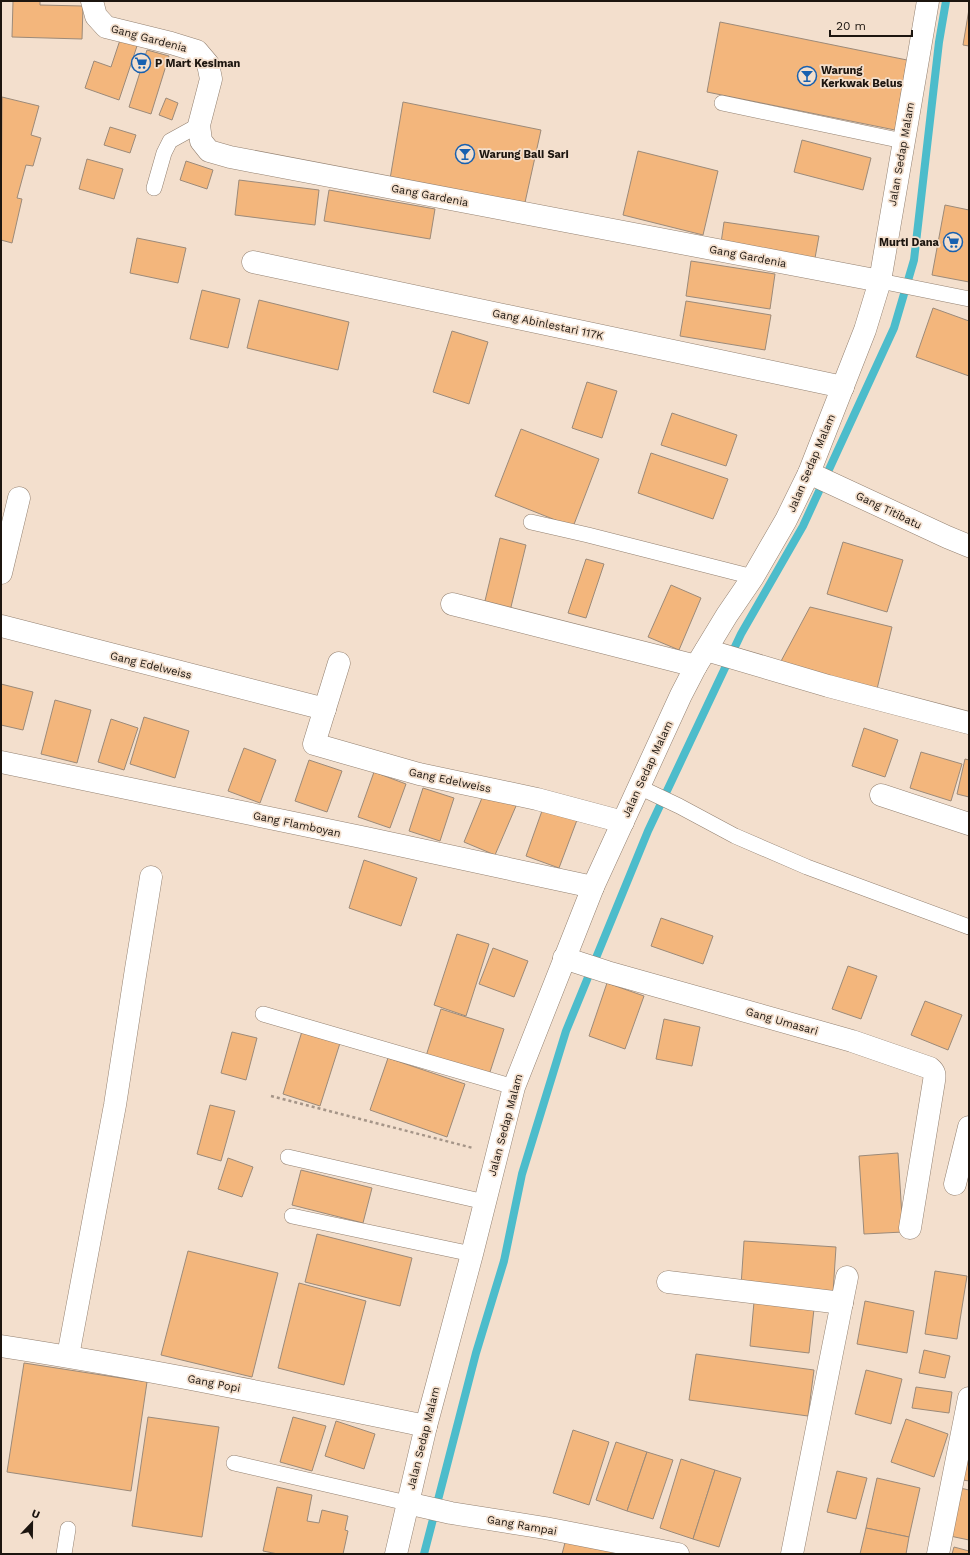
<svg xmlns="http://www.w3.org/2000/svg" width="970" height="1555" font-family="'Work Sans',sans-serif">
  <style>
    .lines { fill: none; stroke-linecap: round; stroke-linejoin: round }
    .stream { stroke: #4cbccb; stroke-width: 8 }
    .building { fill: #f3b67c; stroke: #9c8a79 }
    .lane-casing { stroke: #938171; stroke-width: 16 }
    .street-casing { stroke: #938171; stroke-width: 23 }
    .secondary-casing { stroke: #938171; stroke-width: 23 }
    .path { stroke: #a59588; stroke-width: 2.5; stroke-dasharray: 3 3; stroke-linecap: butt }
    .lane { stroke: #fff; stroke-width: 15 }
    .street { stroke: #fff; stroke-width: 22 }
    .secondary { stroke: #fff; stroke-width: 22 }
    .labels { text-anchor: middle; stroke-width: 3.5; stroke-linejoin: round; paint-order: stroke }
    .street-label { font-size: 11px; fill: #1c150f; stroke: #f3dfcd }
    .poi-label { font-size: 11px; font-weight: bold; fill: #1c150f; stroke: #f3dfcd; text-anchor: start }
  </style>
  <rect width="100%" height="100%" fill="#f3dfcd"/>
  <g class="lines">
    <!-- stream -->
    <polyline class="stream" points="424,1554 476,1353 504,1261 522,1174 566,1031 648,831 741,634 803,526 894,328 914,260 939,42 946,1"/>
  </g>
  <!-- building -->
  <g class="building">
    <polygon points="13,1 40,1 40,5 83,6 82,39 12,37"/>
    <polygon points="969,9 969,46 963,45"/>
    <polygon points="720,22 907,60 895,130 707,92"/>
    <polygon points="121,37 138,43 119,100 85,88 94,61 111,67"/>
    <polygon points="147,50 169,56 151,114 129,107"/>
    <polygon points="2,97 39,106 31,135 41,138 33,166 26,165 17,198 22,199 12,243 1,240"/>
    <polygon points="166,98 178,103 172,120 159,115"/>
    <polygon points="403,102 541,130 524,207 390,179"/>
    <polygon points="110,127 136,135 130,153 104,145"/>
    <polygon points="802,140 871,158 863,190 794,172"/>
    <polygon points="638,151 718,171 703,235 623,215"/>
    <polygon points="87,159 123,169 114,199 79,189"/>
    <polygon points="186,161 213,170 207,189 180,180"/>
    <polygon points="239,180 319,190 315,225 235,215"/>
    <polygon points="329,190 435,209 430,239 324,221"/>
    <polygon points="945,205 969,210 969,282 932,275"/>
    <polygon points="724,222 819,236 815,258 721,243"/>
    <polygon points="137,238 186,248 178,283 130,273"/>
    <polygon points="691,261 775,274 770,309 686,296"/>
    <polygon points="202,290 240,299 228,348 190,339"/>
    <polygon points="259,300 349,322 338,370 247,348"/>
    <polygon points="686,301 771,315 765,350 680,336"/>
    <polygon points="933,308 969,321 969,376 916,357"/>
    <polygon points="452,331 488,342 469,404 433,392"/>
    <polygon points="587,382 617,391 602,438 572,428"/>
    <polygon points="672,413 737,435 726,466 661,445"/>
    <polygon points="521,429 599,459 573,527 495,496"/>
    <polygon points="651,453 728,479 713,519 638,493"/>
    <polygon points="500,538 526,545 510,611 484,605"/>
    <polygon points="843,542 903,560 887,612 827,594"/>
    <polygon points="586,559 604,564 586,618 568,613"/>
    <polygon points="671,585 701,598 679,650 648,637"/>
    <polygon points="810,607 892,627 877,689 780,663"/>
    <polygon points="1,684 33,692 23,730 1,725"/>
    <polygon points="55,700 91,710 77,763 41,754"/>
    <polygon points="144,717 189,731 175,778 130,764"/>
    <polygon points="111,719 138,728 124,770 98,762"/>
    <polygon points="864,728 898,740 885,777 852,766"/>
    <polygon points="244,748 276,760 260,803 228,791"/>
    <polygon points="921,752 962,764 951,801 910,788"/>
    <polygon points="965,759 969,760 969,797 957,794"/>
    <polygon points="309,760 342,771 327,812 295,801"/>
    <polygon points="374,772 406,784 390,828 358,817"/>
    <polygon points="423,788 454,798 440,841 409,831"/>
    <polygon points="484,793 516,806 495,855 464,842"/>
    <polygon points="543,808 577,820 559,868 526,856"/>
    <polygon points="364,860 417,878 401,926 349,908"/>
    <polygon points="661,918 713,936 703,964 651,946"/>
    <polygon points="457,934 489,944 466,1016 434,1005"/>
    <polygon points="493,948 528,961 514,997 479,984"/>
    <polygon points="848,966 877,976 861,1019 832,1009"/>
    <polygon points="607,983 644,996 625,1049 589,1036"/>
    <polygon points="925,1001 962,1015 948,1050 911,1035"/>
    <polygon points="441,1009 504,1029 489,1075 426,1056"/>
    <polygon points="664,1019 700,1027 692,1066 656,1059"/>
    <polygon points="303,1028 341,1040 320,1106 283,1094"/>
    <polygon points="232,1032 257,1038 246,1080 221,1073"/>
    <polygon points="388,1058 465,1084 447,1137 370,1110"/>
    <polygon points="210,1105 235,1111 221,1161 197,1154"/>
    <polygon points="898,1153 903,1232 864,1234 859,1156"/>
    <polygon points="228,1158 253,1167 242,1197 218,1189"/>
    <polygon points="301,1170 372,1188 363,1223 292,1205"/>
    <polygon points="317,1234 412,1258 400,1306 305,1282"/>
    <polygon points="744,1241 836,1247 833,1293 741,1286"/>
    <polygon points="188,1251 278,1273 252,1377 161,1355"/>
    <polygon points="935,1271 967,1276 957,1339 925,1334"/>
    <polygon points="299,1283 366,1301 344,1385 278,1368"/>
    <polygon points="865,1301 914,1311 907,1353 857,1344"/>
    <polygon points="754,1302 814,1309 809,1353 750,1346"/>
    <polygon points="924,1350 950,1356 945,1378 919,1373"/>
    <polygon points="696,1354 814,1370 808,1416 689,1400"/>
    <polygon points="24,1363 147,1382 131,1491 7,1472"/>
    <polygon points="866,1370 902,1379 891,1424 855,1414"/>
    <polygon points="916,1387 952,1392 949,1413 912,1408"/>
    <polygon points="148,1417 219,1427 202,1537 132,1526"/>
    <polygon points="293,1417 326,1426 312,1471 280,1462"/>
    <polygon points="906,1419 948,1434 934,1477 891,1462"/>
    <polygon points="336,1421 375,1434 364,1469 325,1456"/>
    <polygon points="573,1430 609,1442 589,1505 553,1493"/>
    <polygon points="969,1441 969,1481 957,1479"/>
    <polygon points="616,1442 647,1452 627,1511 596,1500"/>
    <polygon points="647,1452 673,1460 653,1519 627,1511"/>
    <polygon points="681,1459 715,1470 693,1539 660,1528"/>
    <polygon points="715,1470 741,1478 719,1547 693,1539"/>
    <polygon points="837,1471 867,1478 856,1519 827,1512"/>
    <polygon points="877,1478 920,1488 909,1537 866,1528"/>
    <polygon points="277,1487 312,1495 307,1521 319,1523 322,1510 348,1516 345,1530 348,1531 343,1554 278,1554 263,1551"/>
    <polygon points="960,1488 969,1490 969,1540 950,1536"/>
    <polygon points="866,1528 909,1537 906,1554 860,1554"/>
    <polygon points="566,1539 614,1550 614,1554 562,1554"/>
    <polygon points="954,1547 969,1551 969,1554 952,1554"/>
  </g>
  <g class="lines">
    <defs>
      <g id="lane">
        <polyline points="722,103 903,141"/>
        <polyline points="154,188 164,153 170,141 199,125"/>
        <polyline points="880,281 969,299"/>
        <polyline points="531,522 588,535 753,577"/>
        <polyline points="639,787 679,806 735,836 807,867 969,927"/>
        <polyline points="263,1014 514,1087"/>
        <polyline points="288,1157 485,1202"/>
        <polyline points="292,1216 472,1254"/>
        <polyline points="234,1463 407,1503"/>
        <polyline points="64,1554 68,1529"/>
      </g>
      <g id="street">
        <polyline points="92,1 96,16 106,27 171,43 197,51 208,64 211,79 199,125 201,141 209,151 230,157 880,281"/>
        <polyline points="253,262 843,387"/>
        <polyline points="809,473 947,537 969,546"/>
        <polyline points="1,573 19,498"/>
        <polyline points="452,604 696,666"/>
        <polyline points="1,626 325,709"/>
        <polyline points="706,650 828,686 969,723"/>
        <polyline points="339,663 314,744 419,774 537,799 623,822"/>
        <polyline points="1,762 366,838 593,887"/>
        <polyline points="881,795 969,824"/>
        <path d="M564,958L607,972L852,1041L930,1068C935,1072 935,1075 934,1081L910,1228"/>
        <polyline points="955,1184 969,1127"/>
        <polyline points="668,1282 842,1303"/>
        <path d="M1,1346C144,1368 285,1397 426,1426"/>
        <polyline points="68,1356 115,1105 136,969 151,877"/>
        <polyline points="407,1503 451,1513 545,1528 678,1554"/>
        <polyline points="792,1554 847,1277"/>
        <polyline points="938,1554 969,1398"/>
      </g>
      <polyline id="secondary" points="396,1554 426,1426 472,1254 514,1087 593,887 681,695 696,666 727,615 753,577 786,520 809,473 865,330 880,281 928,1"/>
    </defs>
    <!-- lane casing -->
    <use href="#lane" class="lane-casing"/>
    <!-- street casing -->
    <use href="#street" class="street-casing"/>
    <!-- secondary casing -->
    <use href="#secondary" class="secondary-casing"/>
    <!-- path -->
    <polyline class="path" points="271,1096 473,1148"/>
    <!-- lane -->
    <use href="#lane" class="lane"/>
    <!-- street -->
    <use href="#street" class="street"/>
    <!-- secondary -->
    <use href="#secondary" class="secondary"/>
  </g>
  <!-- icons -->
  <defs>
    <symbol id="supermarket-ring" viewBox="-11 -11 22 22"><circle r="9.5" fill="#f3dfcd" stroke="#1760b0" stroke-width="1.5"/><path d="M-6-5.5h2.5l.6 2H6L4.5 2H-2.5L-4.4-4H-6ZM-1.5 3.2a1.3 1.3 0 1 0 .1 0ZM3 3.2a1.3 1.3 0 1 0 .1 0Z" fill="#1760b0"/></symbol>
    <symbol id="bar-ring" viewBox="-11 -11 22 22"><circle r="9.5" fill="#f3dfcd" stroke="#1760b0" stroke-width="1.5"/><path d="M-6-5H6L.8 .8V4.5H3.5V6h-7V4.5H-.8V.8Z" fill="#1760b0"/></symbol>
  </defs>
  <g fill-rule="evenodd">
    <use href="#supermarket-ring" x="130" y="52" width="22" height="22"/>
    <use href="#bar-ring" x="796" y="65" width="22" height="22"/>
    <use href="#bar-ring" x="454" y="143" width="22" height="22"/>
    <use href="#supermarket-ring" x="942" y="231" width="22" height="22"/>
  </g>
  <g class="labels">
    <!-- street labels -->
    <g class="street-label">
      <text transform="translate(149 38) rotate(15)" y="4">Gang Gardenia</text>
      <text transform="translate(901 154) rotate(-80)" y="4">Jalan Sedap Malam</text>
      <text transform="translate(430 195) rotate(11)" y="4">Gang Gardenia</text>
      <text transform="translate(748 256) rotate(11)" y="4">Gang Gardenia</text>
      <text transform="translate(548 324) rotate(12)" y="4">Gang Abinlestari 117K</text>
      <text transform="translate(811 463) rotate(-67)" y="4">Jalan Sedap Malam</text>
      <text transform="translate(889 510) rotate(26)" y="4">Gang Titibatu</text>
      <text transform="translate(151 665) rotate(14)" y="4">Gang Edelweiss</text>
      <text transform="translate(647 769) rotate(-65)" y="4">Jalan Sedap Malam</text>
      <text transform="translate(450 780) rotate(12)" y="4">Gang Edelweiss</text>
      <text transform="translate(297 824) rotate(12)" y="4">Gang Flamboyan</text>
      <text transform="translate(782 1021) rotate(16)" y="4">Gang Umasari</text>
      <text transform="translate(505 1125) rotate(-75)" y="4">Jalan Sedap Malam</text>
      <text transform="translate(214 1383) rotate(11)" y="4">Gang Popi</text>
      <text transform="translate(423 1438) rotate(-76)" y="4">Jalan Sedap Malam</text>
      <text transform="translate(522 1525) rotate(10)" y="4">Gang Rampai</text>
    </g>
    <!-- poi labels -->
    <g class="poi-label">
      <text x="155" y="67">P Mart Kesiman</text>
      <text x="821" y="74">Warung<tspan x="821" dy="13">Kerkwak Belus</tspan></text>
      <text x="479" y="158">Warung Bali Sari</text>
      <text x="939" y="246" text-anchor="end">Murti Dana</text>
    </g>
  </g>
  <!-- border -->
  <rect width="970" height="1555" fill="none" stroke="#1c150f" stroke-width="4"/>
  <!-- north arrow -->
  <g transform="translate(32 1523) rotate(22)" stroke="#f3dfcd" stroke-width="3" paint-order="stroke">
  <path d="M0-3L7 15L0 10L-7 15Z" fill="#1c150f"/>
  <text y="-6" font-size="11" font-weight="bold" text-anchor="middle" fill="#1c150f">U</text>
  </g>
  <!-- scale -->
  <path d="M830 30v6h82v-6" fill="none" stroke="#1c150f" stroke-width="2"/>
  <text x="836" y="30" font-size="12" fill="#1c150f" stroke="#f3dfcd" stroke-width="3" paint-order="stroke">20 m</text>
</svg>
